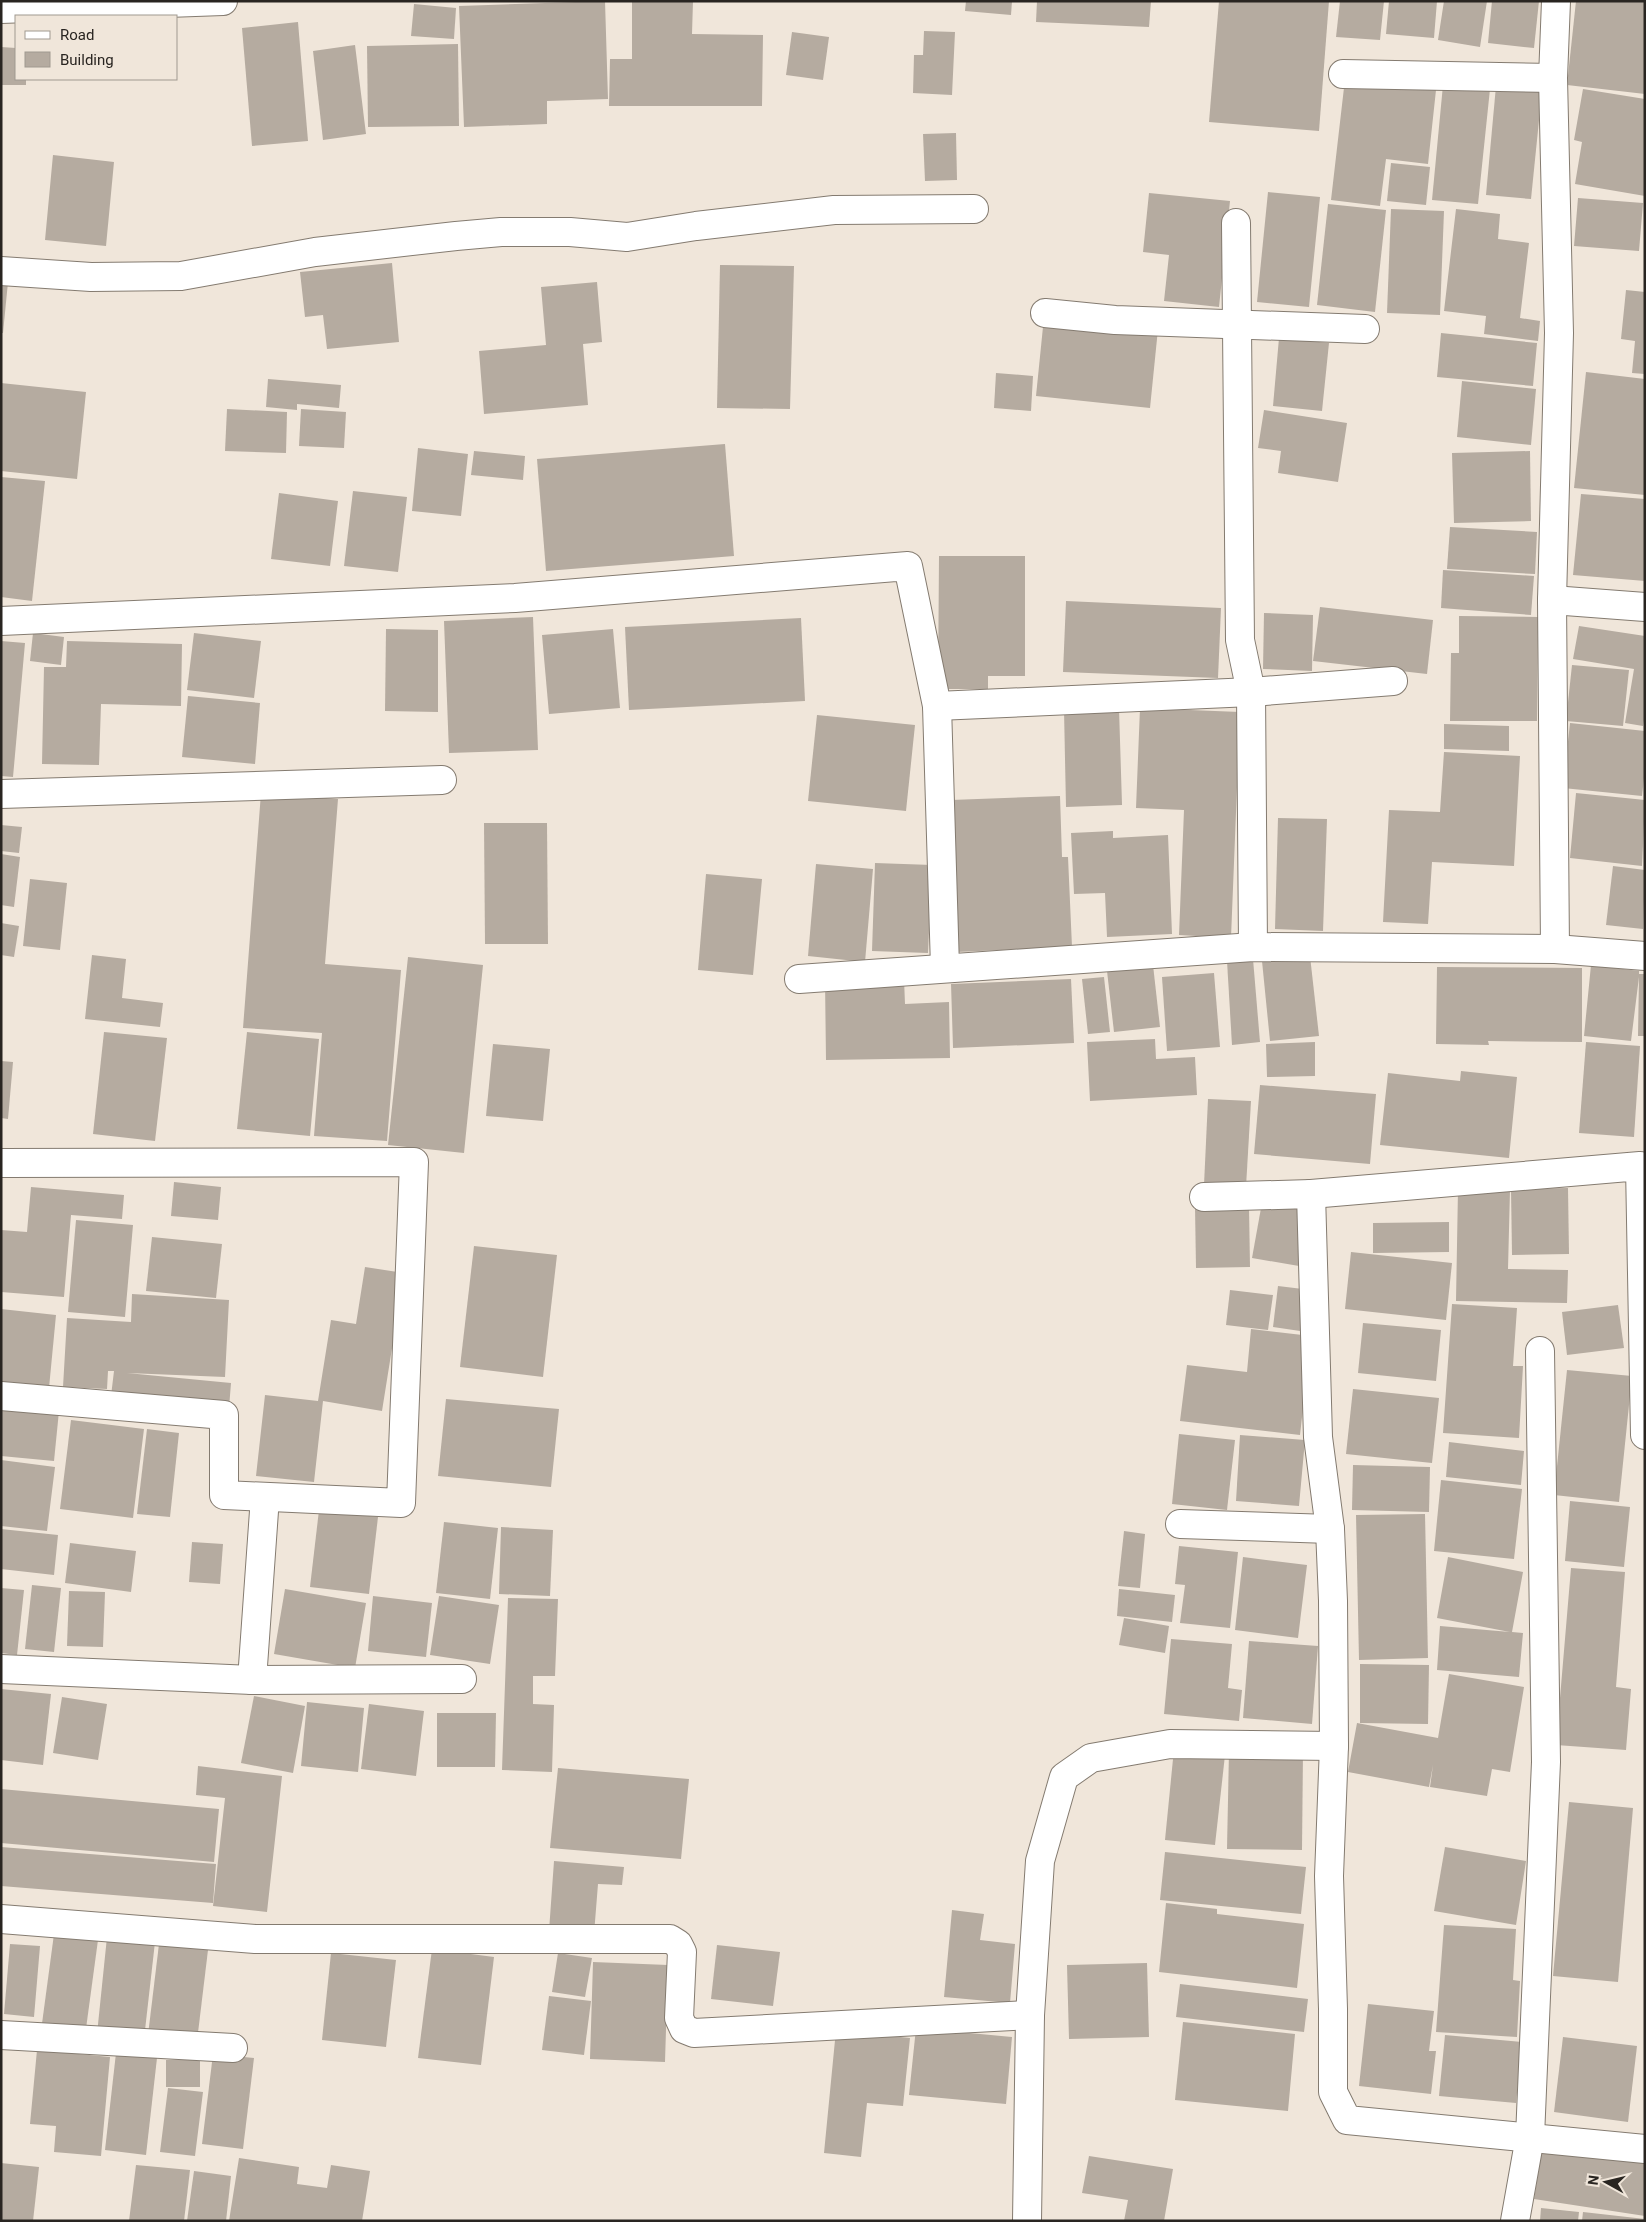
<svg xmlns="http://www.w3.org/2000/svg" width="1646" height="2222" font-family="Roboto,sans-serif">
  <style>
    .building { fill: #b5aba0 }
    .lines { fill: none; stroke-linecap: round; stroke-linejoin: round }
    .street-casing { stroke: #847b70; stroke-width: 30 }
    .street { stroke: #fff; stroke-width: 28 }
  </style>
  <rect width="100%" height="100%" fill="#f0e6da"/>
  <!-- building -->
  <g class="building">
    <polygon points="605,1 608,99 547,101 547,124 464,127 459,6"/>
    <polygon points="632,1 693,1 692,34 763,35 762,106 609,106 610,59 632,59"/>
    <polygon points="966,1 1012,1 1011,15 965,11"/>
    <polygon points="1037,1 1151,1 1149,27 1036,22"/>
    <polygon points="1219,1 1329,1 1319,131 1209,122"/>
    <polygon points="1340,1 1384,1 1380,40 1336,37"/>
    <polygon points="1389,1 1437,1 1434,38 1386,34"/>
    <polygon points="1444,1 1487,1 1480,47 1438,40"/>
    <polygon points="1492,1 1539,1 1534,48 1488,43"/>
    <polygon points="1576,1 1645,1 1645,94 1567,85"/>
    <polygon points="414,4 456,8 454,39 411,36"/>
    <polygon points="298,22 308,141 252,146 242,28"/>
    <polygon points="924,31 955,32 952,95 913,93 914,55 923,55"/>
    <polygon points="792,32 829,37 823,80 786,75"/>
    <polygon points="458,44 459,126 368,127 367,46"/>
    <polygon points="355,45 366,134 323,140 313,51"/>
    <polygon points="1,47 16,48 16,79 26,79 26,85 1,85"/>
    <polygon points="1345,79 1436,90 1428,164 1386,159 1380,206 1331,200"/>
    <polygon points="1443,85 1490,89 1478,204 1432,200"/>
    <polygon points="1496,86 1542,91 1531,199 1486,195"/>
    <polygon points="1583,89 1645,99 1645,196 1575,184 1582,142 1574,140"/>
    <polygon points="956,133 957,180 925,181 923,134"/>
    <polygon points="53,155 114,162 106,246 45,240"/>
    <polygon points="1391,163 1430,167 1426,205 1387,201"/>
    <polygon points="1268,192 1320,197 1309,307 1257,302"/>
    <polygon points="1149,193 1230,201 1219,307 1164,301 1169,255 1143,252"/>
    <polygon points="1578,198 1643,203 1639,251 1574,246"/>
    <polygon points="1328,204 1386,210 1375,312 1317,305"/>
    <polygon points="1391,209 1444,211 1440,315 1387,313"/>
    <polygon points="1456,209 1500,214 1498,239 1529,243 1520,318 1540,321 1538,341 1484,334 1486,316 1444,311"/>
    <polygon points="392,263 399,342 327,349 323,315 305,317 300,272"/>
    <polygon points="720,265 794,266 790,409 717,408"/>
    <polygon points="1,281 8,282 3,333 1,333"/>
    <polygon points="597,282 602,342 583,344 588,405 484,414 479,351 546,345 541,287"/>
    <polygon points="1626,290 1645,292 1645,374 1632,373 1635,341 1621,339"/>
    <polygon points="1044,317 1158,329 1150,408 1036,396"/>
    <polygon points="1441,333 1537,343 1533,386 1437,377"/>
    <polygon points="1279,338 1329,343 1322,411 1273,406"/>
    <polygon points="1586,372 1645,379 1645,495 1574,488"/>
    <polygon points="996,373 1033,376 1031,411 994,408"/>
    <polygon points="268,379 341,385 339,408 297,404 297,410 266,407"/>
    <polygon points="1462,381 1536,389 1531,445 1457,437"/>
    <polygon points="1,383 86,392 77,479 1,471"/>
    <polygon points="227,409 287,412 286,453 225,451"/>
    <polygon points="301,409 346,412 344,448 299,446"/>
    <polygon points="1264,410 1347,423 1338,482 1278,473 1281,451 1258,448"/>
    <polygon points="725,444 734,556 546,571 537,459"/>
    <polygon points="418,448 468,454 461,516 412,511"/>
    <polygon points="474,451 525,456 523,480 471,475"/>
    <polygon points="1530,451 1531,521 1454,523 1452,453"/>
    <polygon points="1,477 45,481 32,601 1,597"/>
    <polygon points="353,491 407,497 398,572 344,566"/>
    <polygon points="279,493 338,501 330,566 271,559"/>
    <polygon points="1581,494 1645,499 1645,581 1573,575"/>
    <polygon points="1450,527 1537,532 1535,574 1447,569"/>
    <polygon points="939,556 1025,556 1025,676 988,676 988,689 938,689"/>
    <polygon points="1443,570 1534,576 1531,615 1441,608"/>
    <polygon points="1066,601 1221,608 1218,678 1063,672"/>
    <polygon points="1320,607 1433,620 1427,674 1313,661"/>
    <polygon points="1264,613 1313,615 1312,671 1263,669"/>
    <polygon points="1459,616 1538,617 1537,721 1450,721 1451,653 1459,653"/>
    <polygon points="533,617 538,750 449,753 444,621"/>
    <polygon points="801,618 805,701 629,710 625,627"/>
    <polygon points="1579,626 1645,636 1645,714 1643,726 1625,723 1634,669 1573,659"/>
    <polygon points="386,629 438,630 438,712 385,711"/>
    <polygon points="613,629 620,708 549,714 542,635"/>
    <polygon points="33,633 64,637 61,665 30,661"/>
    <polygon points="194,633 261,641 254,698 187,690"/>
    <polygon points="1,641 25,643 13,777 1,776"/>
    <polygon points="67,641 182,644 181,706 101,704 99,765 42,764 44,667 66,667"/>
    <polygon points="1572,665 1629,670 1623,726 1566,721"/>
    <polygon points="188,696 260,703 255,764 182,757"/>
    <polygon points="1140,708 1240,712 1231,938 1179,935 1184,810 1136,808"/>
    <polygon points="1119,709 1122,805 1066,807 1064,710"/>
    <polygon points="817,715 915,725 906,811 808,801"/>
    <polygon points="1570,723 1645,731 1645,769 1642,796 1563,788"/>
    <polygon points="1444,724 1509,726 1509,751 1444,749"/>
    <polygon points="1444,752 1520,756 1514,866 1432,862 1428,924 1383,922 1389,810 1440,812"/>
    <polygon points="261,793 338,799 325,964 401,970 387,1141 314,1136 322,1033 243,1028"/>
    <polygon points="1576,793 1645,800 1642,866 1570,858"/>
    <polygon points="1060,796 1062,857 1068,857 1072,947 956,952 951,800"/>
    <polygon points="1278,818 1327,819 1323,931 1275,929"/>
    <polygon points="484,823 547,823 548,944 485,944"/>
    <polygon points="1,825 22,827 19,853 1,851"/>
    <polygon points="1113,831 1113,838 1168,835 1172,934 1107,937 1105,893 1074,894 1071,833"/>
    <polygon points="1,854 20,857 14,907 1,905"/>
    <polygon points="875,863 932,865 928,953 872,951"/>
    <polygon points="816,864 873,869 865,962 808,956"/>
    <polygon points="1613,866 1645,870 1643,929 1606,925"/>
    <polygon points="706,874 762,879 753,975 698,970"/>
    <polygon points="30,879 67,883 60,950 23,946"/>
    <polygon points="1,923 19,926 14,957 1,955"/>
    <polygon points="92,955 126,959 122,998 163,1003 160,1027 85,1019"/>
    <polygon points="1310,956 1319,1036 1270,1041 1262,961"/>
    <polygon points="408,957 483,965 464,1153 388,1145"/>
    <polygon points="1253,959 1260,1042 1232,1045 1227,961"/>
    <polygon points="1153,965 1160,1027 1114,1032 1107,971"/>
    <polygon points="1591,965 1639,971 1639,974 1645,974 1645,1036 1638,1036 1639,977 1631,1041 1584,1036"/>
    <polygon points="1437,967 1582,968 1582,1042 1488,1041 1489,1045 1436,1044"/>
    <polygon points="1214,973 1220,1047 1167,1051 1162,977"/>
    <polygon points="1104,977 1110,1032 1088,1034 1082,979"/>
    <polygon points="904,979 905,1004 949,1002 950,1058 826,1060 825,980"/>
    <polygon points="1071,979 1074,1043 953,1048 951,984"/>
    <polygon points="104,1032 167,1038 155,1141 93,1134"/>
    <polygon points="247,1032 319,1039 310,1136 237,1129"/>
    <polygon points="1155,1039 1156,1059 1195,1057 1197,1095 1090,1101 1087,1042"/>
    <polygon points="1315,1042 1315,1076 1267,1077 1266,1044"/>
    <polygon points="1586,1042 1640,1046 1634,1137 1579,1133"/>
    <polygon points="493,1044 550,1049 543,1121 486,1116"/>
    <polygon points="1,1061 13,1062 8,1119 1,1118"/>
    <polygon points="1461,1071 1517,1077 1509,1158 1380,1145 1388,1073 1460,1081"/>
    <polygon points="1260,1085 1376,1094 1370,1164 1254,1154"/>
    <polygon points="1208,1099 1251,1101 1246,1187 1204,1185"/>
    <polygon points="174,1182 221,1187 218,1220 171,1216"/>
    <polygon points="31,1187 124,1195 122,1219 71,1215 64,1297 1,1292 1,1230 27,1232"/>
    <polygon points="1568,1188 1569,1254 1512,1255 1511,1189"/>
    <polygon points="1458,1189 1510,1190 1508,1269 1568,1270 1567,1303 1456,1301"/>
    <polygon points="1263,1197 1310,1206 1299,1266 1252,1258"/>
    <polygon points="1195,1207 1249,1207 1250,1267 1196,1268"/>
    <polygon points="76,1220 133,1225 125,1317 68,1312"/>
    <polygon points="1449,1222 1449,1252 1373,1253 1373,1223"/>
    <polygon points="152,1237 222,1244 216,1298 146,1291"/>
    <polygon points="474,1246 557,1255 543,1377 460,1367"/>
    <polygon points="1351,1252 1452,1263 1446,1320 1345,1309"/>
    <polygon points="365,1267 404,1273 382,1411 323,1401 314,1482 256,1476 265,1395 318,1401 331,1320 356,1324"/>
    <polygon points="1278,1286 1311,1290 1307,1332 1273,1327"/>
    <polygon points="1230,1290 1273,1295 1268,1330 1226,1325"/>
    <polygon points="132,1294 229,1300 225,1377 127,1373 231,1383 229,1408 111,1396 114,1371 108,1371 107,1389 63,1387 67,1318 131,1322"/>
    <polygon points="1452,1304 1517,1308 1513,1366 1523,1366 1519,1438 1443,1433"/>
    <polygon points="1618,1305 1624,1348 1567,1355 1562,1312"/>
    <polygon points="1,1309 56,1315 49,1388 1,1383"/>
    <polygon points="1363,1323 1441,1330 1436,1381 1358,1373"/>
    <polygon points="1251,1329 1311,1336 1300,1435 1180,1421 1187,1365 1247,1372"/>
    <polygon points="1567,1370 1632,1376 1619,1502 1554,1495"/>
    <polygon points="1353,1389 1439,1398 1432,1463 1346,1454"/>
    <polygon points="446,1399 559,1409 551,1487 438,1476"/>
    <polygon points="1,1406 59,1411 54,1461 1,1456"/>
    <polygon points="71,1420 144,1429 133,1518 60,1509"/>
    <polygon points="147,1429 179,1433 170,1517 137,1514"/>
    <polygon points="1179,1434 1235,1440 1227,1510 1172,1504"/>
    <polygon points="1240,1435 1305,1440 1299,1506 1236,1501"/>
    <polygon points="1449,1442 1524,1451 1521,1485 1446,1477"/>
    <polygon points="1,1460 55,1467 47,1531 1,1526"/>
    <polygon points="1353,1465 1430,1467 1429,1512 1352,1510"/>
    <polygon points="1441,1480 1522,1489 1514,1559 1434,1551"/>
    <polygon points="1570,1501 1630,1507 1624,1567 1565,1561"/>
    <polygon points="319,1510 378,1517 369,1594 310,1587"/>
    <polygon points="1425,1514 1428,1658 1359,1660 1356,1515"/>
    <polygon points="444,1522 498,1528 490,1599 436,1593"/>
    <polygon points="501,1527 553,1530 550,1596 499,1594"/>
    <polygon points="1,1529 58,1535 54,1575 1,1569"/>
    <polygon points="1124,1531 1145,1534 1140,1588 1118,1586"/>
    <polygon points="192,1542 223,1544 220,1584 189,1582"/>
    <polygon points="70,1543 136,1551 131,1592 65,1583"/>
    <polygon points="1179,1546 1238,1552 1230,1628 1180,1623 1185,1585 1175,1584"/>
    <polygon points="1243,1557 1307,1565 1298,1638 1235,1630"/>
    <polygon points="1448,1557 1523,1572 1512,1632 1523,1633 1519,1677 1437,1670 1440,1626 1510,1632 1437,1618"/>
    <polygon points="1571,1568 1625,1572 1616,1687 1631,1689 1626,1750 1556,1745"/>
    <polygon points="32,1585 61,1588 54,1652 25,1649"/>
    <polygon points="1,1588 24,1590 17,1655 1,1653"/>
    <polygon points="285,1589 366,1603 355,1668 274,1654"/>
    <polygon points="1119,1589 1175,1595 1172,1622 1117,1616"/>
    <polygon points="69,1591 105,1592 103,1647 67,1646"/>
    <polygon points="373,1596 432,1603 426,1657 368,1651"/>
    <polygon points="439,1596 499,1605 490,1664 430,1655"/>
    <polygon points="508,1598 558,1599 555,1676 533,1676 533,1704 554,1705 552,1772 502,1770"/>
    <polygon points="1124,1618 1169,1626 1165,1653 1119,1645"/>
    <polygon points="1171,1639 1232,1644 1228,1688 1242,1690 1239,1721 1164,1714"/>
    <polygon points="1249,1641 1318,1646 1312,1724 1243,1718"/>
    <polygon points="1360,1664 1429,1665 1428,1724 1360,1723"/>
    <polygon points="1449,1674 1524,1687 1510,1772 1492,1769 1487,1796 1430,1787 1433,1765 1429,1787 1348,1772 1357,1723 1438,1738"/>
    <polygon points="1,1689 51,1694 43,1765 1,1760"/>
    <polygon points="254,1696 305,1706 293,1773 241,1763"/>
    <polygon points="62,1697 107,1704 98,1760 53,1753"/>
    <polygon points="307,1702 364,1708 358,1772 301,1766"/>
    <polygon points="369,1704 424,1711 416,1776 361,1769"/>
    <polygon points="437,1713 496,1713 495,1767 437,1767"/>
    <polygon points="1174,1749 1225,1755 1215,1845 1165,1840"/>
    <polygon points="1229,1751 1303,1752 1302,1850 1227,1849"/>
    <polygon points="198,1766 282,1776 267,1912 213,1906 225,1798 196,1795"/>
    <polygon points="558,1768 689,1779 681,1859 550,1848"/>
    <polygon points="1,1789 219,1809 214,1862 1,1843"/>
    <polygon points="1569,1802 1633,1808 1618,1982 1553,1976"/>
    <polygon points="1,1847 216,1864 213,1903 1,1886"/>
    <polygon points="1445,1847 1526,1861 1516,1925 1434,1911"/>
    <polygon points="1165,1852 1306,1867 1301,1914 1160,1900"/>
    <polygon points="554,1861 624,1867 622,1885 598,1884 594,1934 549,1931"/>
    <polygon points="1166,1903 1217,1909 1217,1914 1304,1924 1297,1988 1159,1972"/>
    <polygon points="952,1910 984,1914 980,1940 1015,1944 1010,2003 944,1997"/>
    <polygon points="1444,1925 1516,1929 1513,1980 1520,1981 1517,2037 1436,2032"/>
    <polygon points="54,1934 98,1940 85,2036 41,2031"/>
    <polygon points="107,1937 155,1942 144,2039 97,2034"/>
    <polygon points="10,1944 40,1946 34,2017 4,2014"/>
    <polygon points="159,1944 208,1950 197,2041 148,2035"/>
    <polygon points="717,1945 780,1952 773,2006 711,1999"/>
    <polygon points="432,1949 494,1957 481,2065 418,2058"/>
    <polygon points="331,1953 396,1960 386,2047 322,2040"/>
    <polygon points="558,1953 592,1958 585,1997 552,1992"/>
    <polygon points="593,1962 668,1965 665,2062 590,2059"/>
    <polygon points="1147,1963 1149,2037 1069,2039 1067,1965"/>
    <polygon points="1180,1984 1308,1999 1304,2032 1176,2017"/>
    <polygon points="549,1996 591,2001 584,2055 542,2050"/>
    <polygon points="1368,2004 1434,2011 1429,2051 1436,2051 1431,2094 1359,2086"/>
    <polygon points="1183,2022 1295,2034 1288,2111 1175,2100"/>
    <polygon points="916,2028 1012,2037 1006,2104 909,2095"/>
    <polygon points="836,2030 910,2038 903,2106 867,2103 861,2157 824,2153"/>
    <polygon points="1445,2035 1522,2042 1516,2103 1439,2096"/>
    <polygon points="1563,2037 1637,2046 1628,2122 1554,2112"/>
    <polygon points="37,2050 110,2057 101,2156 54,2152 56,2126 30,2124"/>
    <polygon points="116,2053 157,2058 146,2155 105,2150"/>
    <polygon points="213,2054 254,2058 243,2149 202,2144"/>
    <polygon points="200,2059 200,2087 166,2087 166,2060"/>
    <polygon points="168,2088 203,2092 195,2156 160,2152"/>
    <polygon points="1543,2144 1645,2160 1645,2216 1534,2199"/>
    <polygon points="1089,2156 1173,2169 1164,2221 1124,2221 1128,2200 1082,2193"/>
    <polygon points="239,2158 299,2167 297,2184 327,2188 331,2165 370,2171 362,2221 229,2221"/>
    <polygon points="1,2163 39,2167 33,2221 1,2221"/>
    <polygon points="136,2165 190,2170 184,2221 129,2221"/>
    <polygon points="194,2171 231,2176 226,2221 187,2221"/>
    <polygon points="1541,2208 1579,2212 1578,2221 1540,2221"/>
    <polygon points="1583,2212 1645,2219 1645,2221 1582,2221"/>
  </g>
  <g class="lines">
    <defs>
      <g id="street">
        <polyline points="1,9 223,1"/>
        <polyline points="1343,74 1553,78"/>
        <polyline points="1236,223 1240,640 1251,692 1253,947"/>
        <polyline points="1,271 91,277 181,276 315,252 456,236 501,232 570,232 627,237 696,226 834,210 974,209"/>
        <polyline points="1045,313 1115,320 1365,329"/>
        <polyline points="1552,600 1645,607"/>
        <polyline points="1,621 515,598 908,566 937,706 1251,692 1393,681"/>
        <polyline points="937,706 945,967"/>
        <polyline points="1,794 442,780"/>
        <polyline points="1555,949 1552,600 1559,333 1553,78 1556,1"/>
        <polyline points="799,979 1253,947 1555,949 1645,956"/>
        <polyline points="1,1163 414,1162 401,1503 224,1495 224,1415 1,1396"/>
        <polyline points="1311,1194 1640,1166 1645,1435"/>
        <polyline points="1204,1197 1311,1194 1318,1437 1330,1529 1333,1601 1334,1746 1329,1876 1333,2009 1333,2092 1347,2120 1645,2149"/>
        <polyline points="1180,1524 1330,1529"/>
        <polyline points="1,1669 252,1680 462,1679"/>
        <polyline points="252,1680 265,1497"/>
        <polyline points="1,1919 255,1939 670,1939 678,1944 682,1952 679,2018 684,2029 694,2033 1030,2015"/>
        <polyline points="1,2035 233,2048"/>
        <polyline points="1027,2221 1030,2015 1040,1861 1064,1777 1091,1758 1170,1744 1334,1746"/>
        <polyline points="1515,2221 1530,2137 1546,1762 1540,1351"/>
      </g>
    </defs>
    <!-- street casing -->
    <use href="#street" class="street-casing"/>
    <!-- street -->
    <use href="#street" class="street"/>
  </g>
  <!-- border -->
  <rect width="1646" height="2222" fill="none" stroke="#292521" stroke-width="5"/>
  <!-- legend -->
  <rect x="15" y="15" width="162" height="65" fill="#f0e6da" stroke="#a09990"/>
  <rect x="25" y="31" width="25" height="8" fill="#ffffff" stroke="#a09990"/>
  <text x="60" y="40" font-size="15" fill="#292521">Road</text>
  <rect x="25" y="52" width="25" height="15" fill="#b5aba0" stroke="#a09990"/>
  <text x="60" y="65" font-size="15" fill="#292521">Building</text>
  <!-- north arrow -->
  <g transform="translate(1606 2182) rotate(278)" stroke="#f0e6da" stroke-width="4" paint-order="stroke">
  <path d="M0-4L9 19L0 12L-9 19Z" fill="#292521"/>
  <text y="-8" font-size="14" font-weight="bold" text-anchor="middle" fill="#292521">N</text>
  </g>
</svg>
